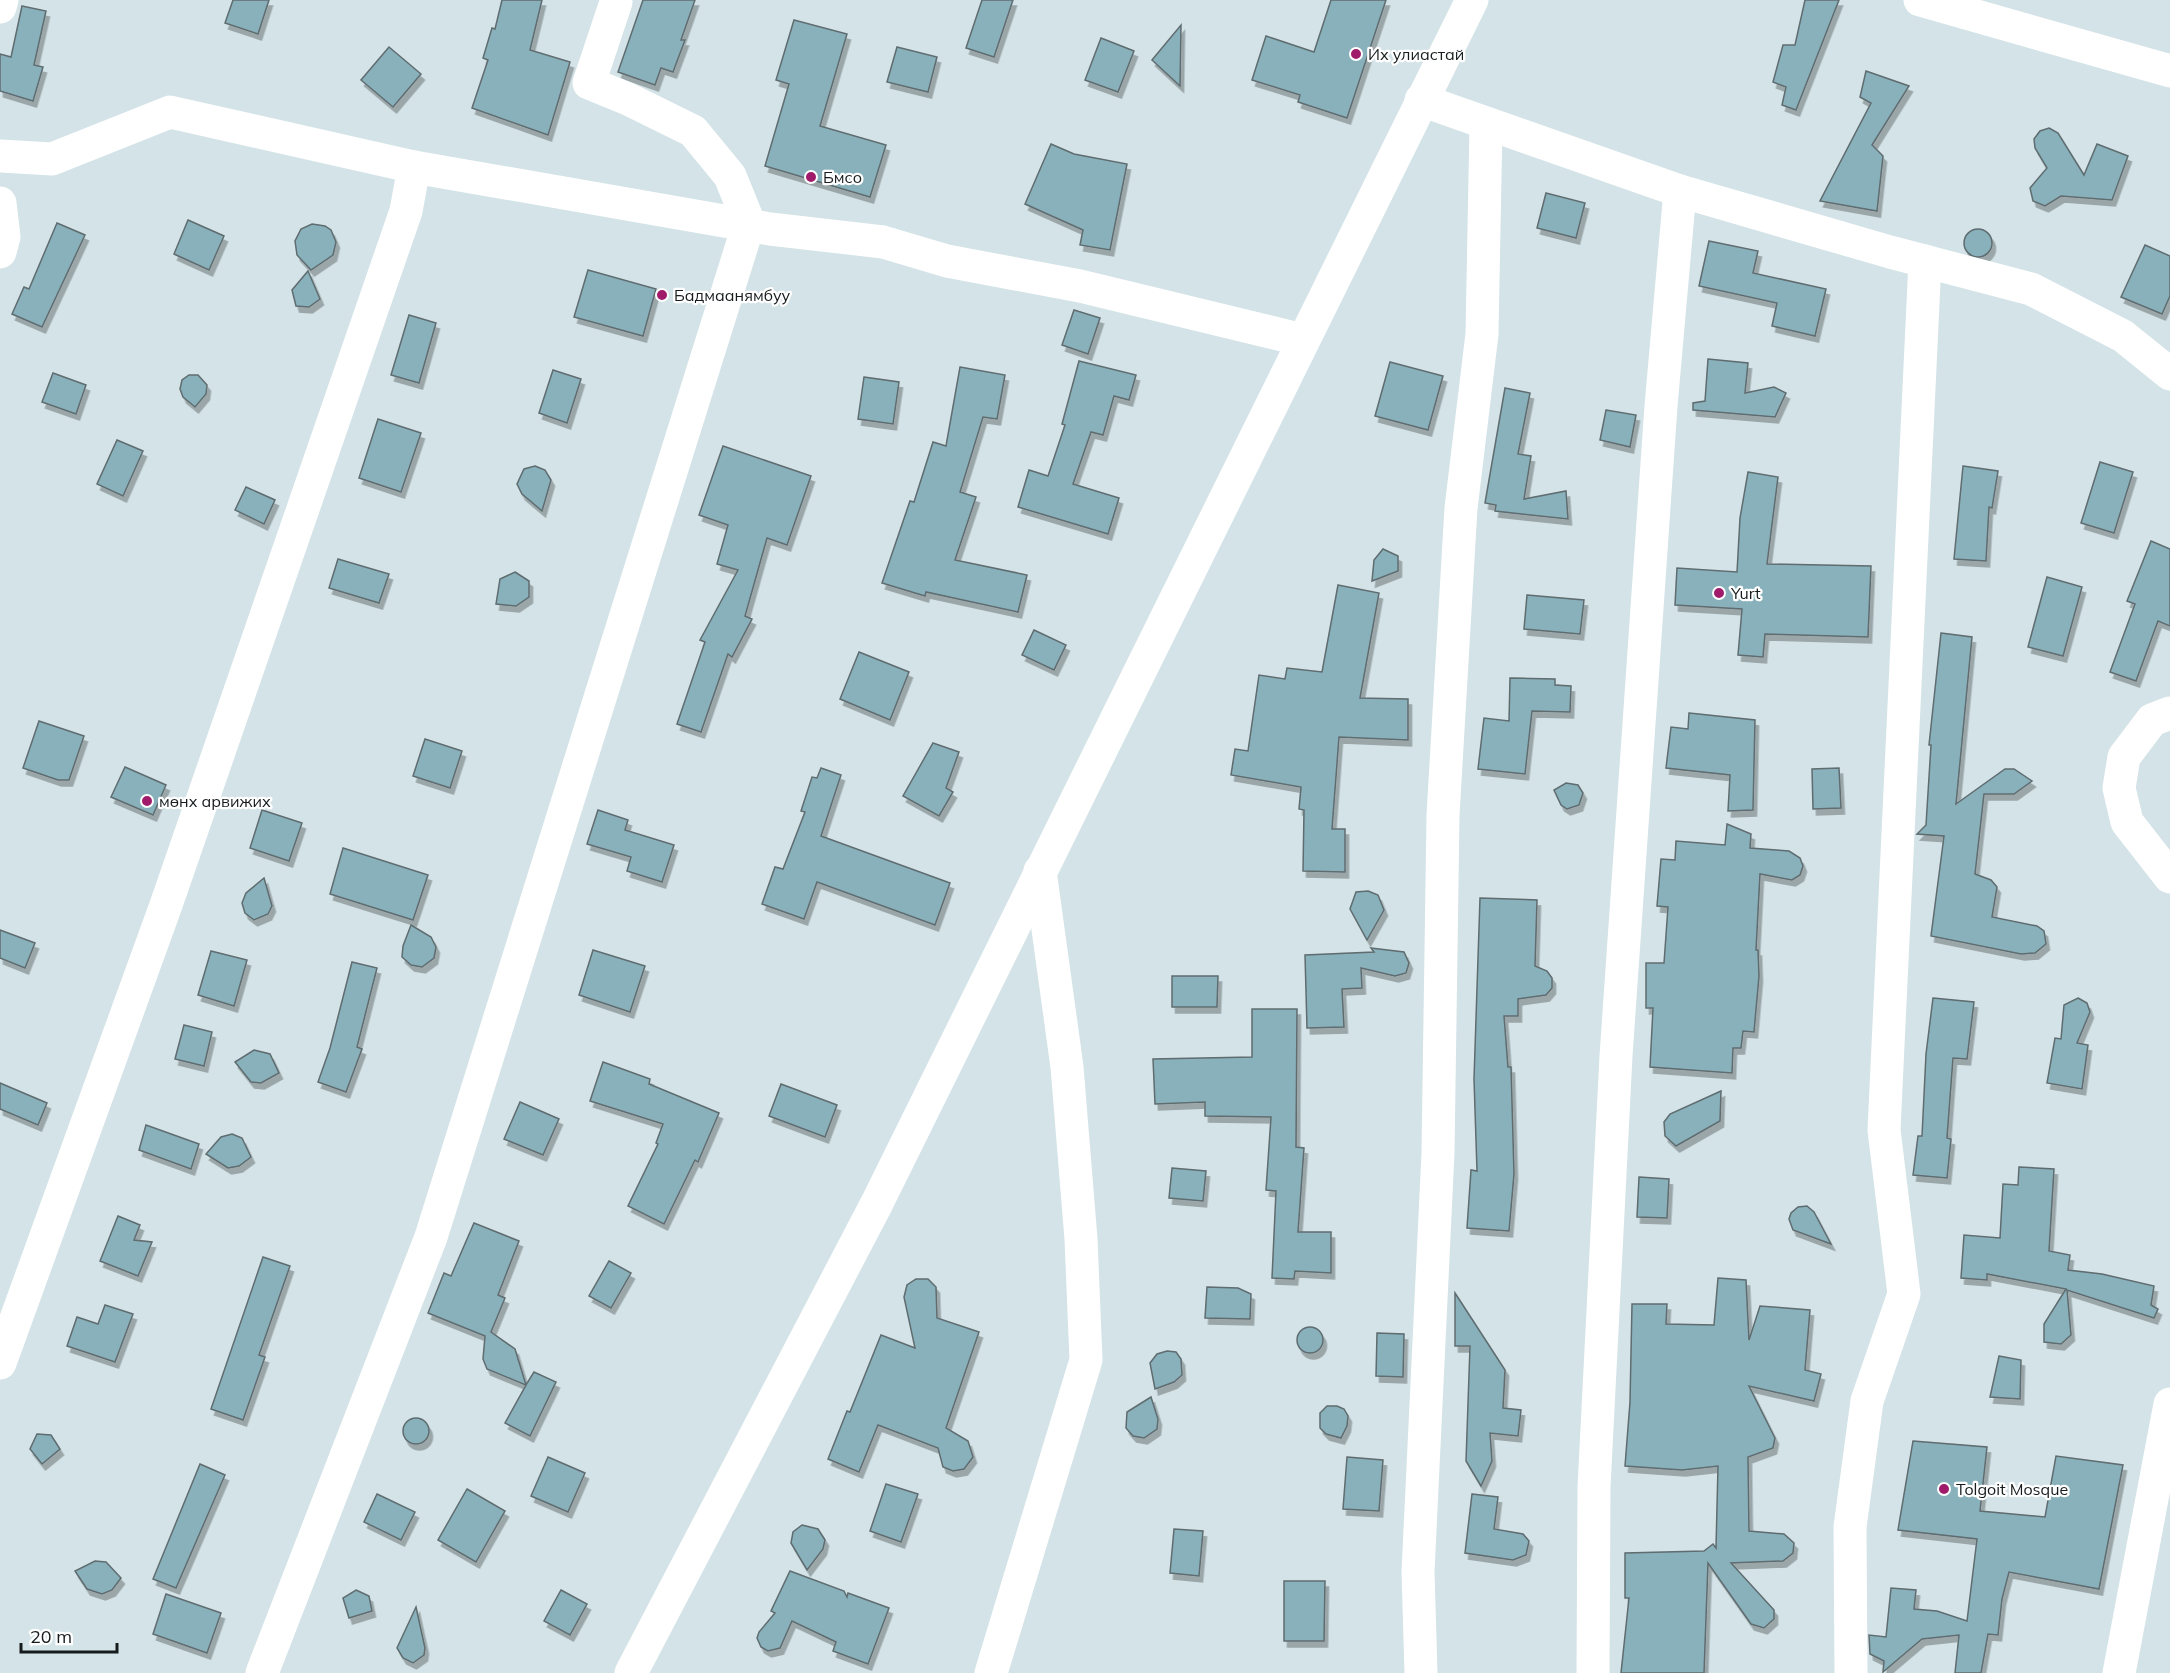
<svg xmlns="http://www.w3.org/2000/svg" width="2170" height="1673" font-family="Mulish,sans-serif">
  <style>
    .building { fill: #89b1bb; stroke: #5f6c70; stroke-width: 1.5; filter: url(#shadow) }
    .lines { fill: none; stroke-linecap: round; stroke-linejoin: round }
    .minor { stroke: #fff; stroke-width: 33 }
    .poi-dot { fill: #a01b6a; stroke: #fff; stroke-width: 2 }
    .labels { text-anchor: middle; stroke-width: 4.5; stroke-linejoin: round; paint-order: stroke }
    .poi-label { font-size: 16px; fill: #161c1d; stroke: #fff; text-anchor: start }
  </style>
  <defs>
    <filter id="shadow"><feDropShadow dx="3.5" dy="6" stdDeviation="0" flood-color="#0004"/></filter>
  </defs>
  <rect width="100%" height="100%" fill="#d3e3e7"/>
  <!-- building -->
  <g class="building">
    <polygon points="233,0 269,0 258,34 225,23"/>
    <polygon points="502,0 542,0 530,50 570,62 548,135 472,108 488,60 483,58 492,28 495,29"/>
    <polygon points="643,0 695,0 681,40 685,40 673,72 661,68 655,85 618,72"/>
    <polygon points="982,0 1013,0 994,57 966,48"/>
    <polygon points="1331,0 1386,0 1347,118 1298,102 1300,95 1252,80 1266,36 1314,52"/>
    <polygon points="1805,0 1839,0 1796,110 1782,105 1786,87 1773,82 1783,45 1795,45"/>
    <polygon points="22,6 46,11 34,65 43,67 33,101 0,91 0,54 11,57"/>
    <polygon points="794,20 847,34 820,126 886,145 870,197 765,166 789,84 776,80"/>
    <polygon points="1181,25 1180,86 1152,60"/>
    <polygon points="1101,38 1134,51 1118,92 1085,80"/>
    <polygon points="389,47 421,74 393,107 361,80"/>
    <polygon points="897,47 937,57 928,92 887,82"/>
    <polygon points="1866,71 1909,86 1872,145 1883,156 1877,211 1820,201 1871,103 1860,97"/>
    <polygon points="2049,128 2058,133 2084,175 2097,144 2128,156 2112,200 2061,196 2045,206 2033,201 2030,188 2047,168 2035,148 2034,139 2040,131"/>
    <polygon points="1051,144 1074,154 1127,164 1110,250 1080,245 1083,230 1025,204"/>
    <polygon points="1546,193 1585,203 1576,238 1537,228"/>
    <polygon points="188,220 224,236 209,270 174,254"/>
    <polygon points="57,223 85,235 42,327 12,314 24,287 29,289"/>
    <polygon points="312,224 325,226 331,230 336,242 333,255 311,270 297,255 295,241 301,229"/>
    <circle cx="1978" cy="243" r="14"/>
    <polygon points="1709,241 1758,251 1753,273 1826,289 1815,336 1772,326 1777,303 1699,286"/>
    <polygon points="2145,245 2170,256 2170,296 2162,314 2121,297"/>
    <polygon points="588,270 656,289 643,336 574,317"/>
    <polygon points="308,271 320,299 309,307 296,306 292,290"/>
    <polygon points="1074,310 1100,318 1088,354 1062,345"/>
    <polygon points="409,315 436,323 419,383 391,375"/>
    <polygon points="1708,359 1748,363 1745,393 1774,387 1786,393 1775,417 1693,410 1693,403 1705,401"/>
    <polygon points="1079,361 1136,375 1129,400 1114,396 1103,435 1091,432 1073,484 1119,498 1108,534 1018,507 1029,470 1048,476 1065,425 1062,424"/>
    <polygon points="1390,362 1443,376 1428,430 1375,416"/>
    <polygon points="960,367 1005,375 997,419 983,417 960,492 976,497 955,560 1027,575 1018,612 926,592 925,596 882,583 910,501 914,502 933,442 946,446"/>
    <polygon points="553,370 581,379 567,423 539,413"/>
    <polygon points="53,373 86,385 76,414 42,402"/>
    <polygon points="189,375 198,375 207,385 206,394 195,407 183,397 180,389 182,380"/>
    <polygon points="864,377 899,382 893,424 858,419"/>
    <polygon points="1505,388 1530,393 1518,454 1531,456 1524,499 1566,491 1568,519 1495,511 1496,505 1485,503"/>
    <polygon points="1606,410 1636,415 1630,447 1600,440"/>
    <polygon points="378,419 421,433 401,492 359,478"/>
    <polygon points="117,440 143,451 123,496 97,484"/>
    <polygon points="723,446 811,476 787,545 767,538 745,616 752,619 732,657 728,654 701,732 677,724 705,642 700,640 738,570 717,564 728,525 699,515"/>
    <polygon points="2100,462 2133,472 2114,533 2081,523"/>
    <polygon points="535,466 545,470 551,480 542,511 522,494 517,484 524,469"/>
    <polygon points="1963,466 1998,471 1992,508 1989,507 1986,561 1954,559"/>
    <polygon points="1748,472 1778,477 1767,564 1871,566 1868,637 1765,634 1763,657 1738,655 1742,609 1675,605 1677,568 1737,572 1740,518"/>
    <polygon points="246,487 275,500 264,524 235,510"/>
    <polygon points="2151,541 2170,549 2170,626 2158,621 2136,681 2110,672 2135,604 2127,601"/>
    <polygon points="1383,549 1398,556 1398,571 1372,581 1374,560"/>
    <polygon points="338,559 389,574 379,603 329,588"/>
    <polygon points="515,572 529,581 529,597 516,606 496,604 500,579"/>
    <polygon points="2047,577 2082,587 2063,656 2028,647"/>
    <polygon points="1338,585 1379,593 1360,698 1408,699 1408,740 1339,737 1332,829 1345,829 1345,872 1303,871 1304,810 1299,809 1301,787 1231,775 1235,749 1248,751 1259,675 1285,679 1287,668 1322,672"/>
    <polygon points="1527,595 1584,600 1580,634 1524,629"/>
    <polygon points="1034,630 1066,645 1054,670 1022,655"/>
    <polygon points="1941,633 1972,637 1956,804 2005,769 2014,769 2032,781 2014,794 1984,794 1975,874 1991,880 1997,887 1992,917 2037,926 2044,931 2046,944 2035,953 2021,954 1931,936 1944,836 1917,834 1926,825 1931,745 1929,745"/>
    <polygon points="859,652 909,672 890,720 840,699"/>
    <polygon points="1510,678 1555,679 1555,685 1571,686 1570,712 1532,711 1525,774 1478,769 1484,718 1509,721"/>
    <polygon points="1689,713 1755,720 1753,810 1728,811 1730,775 1666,768 1671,727 1688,729"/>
    <polygon points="39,721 84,736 69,780 58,780 23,768"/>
    <polygon points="425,739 462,751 450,788 413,776"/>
    <polygon points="933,743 959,752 946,788 953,792 939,816 903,796"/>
    <polygon points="125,767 166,785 153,815 111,797"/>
    <polygon points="821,768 841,775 821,836 950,883 935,925 817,882 804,919 762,904 775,867 783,869 805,812 801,811 812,777 817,778"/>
    <polygon points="1839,768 1841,808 1813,809 1812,769"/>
    <polygon points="1566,783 1578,785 1583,793 1579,805 1567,809 1561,805 1554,790"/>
    <polygon points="262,810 302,823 289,861 250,848"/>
    <polygon points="598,810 628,820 625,830 674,845 662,882 627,871 631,857 587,844"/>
    <polygon points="1727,824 1751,834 1750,848 1789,851 1800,858 1803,866 1800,875 1792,880 1760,874 1756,950 1758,950 1759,976 1754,1032 1743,1031 1741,1048 1733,1048 1732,1073 1650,1067 1653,1008 1646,1008 1646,963 1664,963 1668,907 1657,906 1661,859 1675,860 1676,841 1725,845"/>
    <polygon points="343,848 428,875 413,920 330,894"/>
    <polygon points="264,878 272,906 268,914 254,920 245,913 242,903 246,893"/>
    <polygon points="1368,891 1378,895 1384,910 1367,940 1350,909 1356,892"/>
    <polygon points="1480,898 1537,900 1535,966 1547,971 1552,978 1552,988 1546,995 1518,999 1518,1016 1504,1016 1508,1067 1511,1067 1514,1174 1509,1231 1467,1228 1471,1170 1477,1171 1474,1079"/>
    <polygon points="411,925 431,937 436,947 434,958 422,967 411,965 402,957 403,946"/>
    <polygon points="0,930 35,943 25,968 0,958"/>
    <polygon points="1371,948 1404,952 1409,963 1406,973 1395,976 1361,968 1362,988 1342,989 1344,1027 1307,1028 1305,955 1374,952"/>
    <polygon points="593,950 645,966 630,1012 579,995"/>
    <polygon points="211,951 247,960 234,1006 198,995"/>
    <polygon points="352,962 377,968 357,1047 362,1049 346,1092 318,1082 330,1048"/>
    <polygon points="1172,976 1218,976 1217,1007 1172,1007"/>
    <polygon points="1933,998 1974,1002 1967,1059 1953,1058 1947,1138 1951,1139 1947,1178 1913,1175 1918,1136 1922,1136 1926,1054"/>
    <polygon points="2078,998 2087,1003 2090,1012 2077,1043 2088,1045 2082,1089 2047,1083 2055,1038 2061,1039 2064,1005"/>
    <polygon points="1252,1009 1297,1009 1296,1147 1304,1148 1298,1232 1331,1232 1331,1273 1295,1271 1294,1279 1272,1278 1276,1191 1266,1190 1271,1117 1205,1116 1205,1102 1155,1104 1153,1059 1252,1057"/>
    <polygon points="184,1025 212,1032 204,1066 175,1059"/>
    <polygon points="254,1050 270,1054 279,1073 261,1083 251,1082 235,1062"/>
    <polygon points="603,1062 650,1079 649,1084 719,1113 698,1162 695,1160 664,1224 628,1206 658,1144 656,1143 663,1124 590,1101"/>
    <polygon points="0,1083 47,1103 38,1125 0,1109"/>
    <polygon points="781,1084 837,1105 825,1137 769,1116"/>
    <polygon points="1721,1091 1720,1121 1676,1146 1665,1136 1664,1122 1670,1114"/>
    <polygon points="520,1102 559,1119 543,1155 504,1139"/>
    <polygon points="146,1125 199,1144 191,1169 139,1150"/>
    <polygon points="232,1134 242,1138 251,1157 239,1166 228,1168 206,1154 221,1137"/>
    <polygon points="2019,1167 2054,1169 2049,1251 2070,1255 2068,1270 2102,1274 2154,1286 2151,1305 2158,1309 2154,1318 2067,1290 2071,1335 2061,1344 2044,1342 2044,1324 2066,1289 1987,1274 1987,1280 1961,1278 1964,1235 2000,1238 2003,1184 2018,1185"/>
    <polygon points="1172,1168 1206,1171 1203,1201 1169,1198"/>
    <polygon points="1639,1177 1669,1179 1667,1218 1637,1217"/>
    <polygon points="1807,1206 1814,1212 1831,1244 1793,1230 1789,1219 1791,1213 1798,1207"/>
    <polygon points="118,1216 140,1225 134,1240 152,1242 138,1276 100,1261"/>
    <polygon points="474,1223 519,1241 498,1295 505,1298 491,1332 515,1349 526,1385 534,1372 556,1382 530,1436 505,1423 526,1385 487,1369 483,1359 485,1336 428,1313 444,1273 451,1276"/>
    <polygon points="263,1257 290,1266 259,1355 265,1357 243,1420 211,1409"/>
    <polygon points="609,1261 631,1273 611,1308 589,1296"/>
    <polygon points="1718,1278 1746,1280 1749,1340 1760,1306 1810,1310 1805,1370 1821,1374 1814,1401 1749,1386 1775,1438 1773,1448 1748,1457 1749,1531 1784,1534 1794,1543 1793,1553 1783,1561 1731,1563 1774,1610 1774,1619 1764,1628 1751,1624 1708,1563 1704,1673 1621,1673 1629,1598 1625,1598 1625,1553 1704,1551 1713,1544 1716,1548 1718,1466 1682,1470 1625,1466 1630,1402 1632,1304 1667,1304 1666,1324 1714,1325"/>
    <polygon points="916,1279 928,1279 936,1287 937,1318 979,1332 946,1428 968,1441 973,1457 964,1469 953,1471 943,1467 938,1448 878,1425 859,1472 828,1459 847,1411 850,1412 881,1335 915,1348 904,1297 907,1285"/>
    <polygon points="1207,1287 1238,1288 1251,1294 1250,1319 1205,1318"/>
    <polygon points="1455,1293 1505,1370 1503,1408 1521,1410 1518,1436 1490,1433 1492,1461 1481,1486 1466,1461 1470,1346 1455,1346"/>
    <polygon points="105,1305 133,1314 115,1362 67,1346 77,1317 98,1324"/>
    <circle cx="1310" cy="1340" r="13"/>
    <polygon points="1377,1333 1404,1334 1403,1377 1376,1376"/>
    <polygon points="1167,1351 1176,1352 1181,1359 1182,1375 1174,1382 1155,1389 1150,1363 1157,1354"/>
    <polygon points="1999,1356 2021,1360 2020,1399 1990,1397"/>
    <polygon points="1151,1397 1158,1419 1157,1429 1144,1438 1133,1436 1126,1428 1127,1412"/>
    <polygon points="1327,1406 1337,1406 1344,1409 1348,1416 1347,1426 1341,1438 1326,1434 1320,1428 1320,1413"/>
    <circle cx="416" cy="1431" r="13"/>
    <polygon points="37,1434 51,1435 60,1449 42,1464 30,1449"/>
    <polygon points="1913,1441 1987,1447 1980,1511 2045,1517 2056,1456 2123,1465 2099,1589 2009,1572 2002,1599 1998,1635 1988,1634 1981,1673 1955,1673 1959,1635 1922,1639 1883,1672 1884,1661 1870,1654 1869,1635 1886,1637 1891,1588 1916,1590 1914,1609 1937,1611 1967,1621 1977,1539 1898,1530"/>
    <polygon points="548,1457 585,1473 568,1512 531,1496"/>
    <polygon points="1347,1457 1383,1460 1379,1511 1343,1509"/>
    <polygon points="200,1464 225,1475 176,1588 153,1579"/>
    <polygon points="886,1484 918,1494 901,1542 870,1531"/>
    <polygon points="467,1489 505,1511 476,1562 438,1540"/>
    <polygon points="377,1494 415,1512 401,1540 364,1522"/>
    <polygon points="1472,1494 1498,1497 1494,1529 1523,1534 1529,1541 1526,1555 1513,1560 1465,1553"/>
    <polygon points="802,1525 818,1529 825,1540 823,1549 807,1570 791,1543 793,1532"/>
    <polygon points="1174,1529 1203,1531 1199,1576 1170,1573"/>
    <polygon points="95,1561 106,1562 121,1578 112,1590 102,1594 87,1589 75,1571"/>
    <polygon points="790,1571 844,1591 847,1597 848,1593 889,1608 868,1664 833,1651 836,1642 792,1621 780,1648 768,1651 761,1647 757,1638 759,1632 775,1613 771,1611"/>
    <polygon points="1284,1581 1325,1581 1324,1641 1284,1641"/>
    <polygon points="356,1590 369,1596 372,1611 349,1618 343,1598"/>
    <polygon points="561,1590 587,1604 570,1635 544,1621"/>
    <polygon points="166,1594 221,1613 207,1653 153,1634"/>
    <polygon points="416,1607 425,1648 424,1655 413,1663 403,1658 397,1648"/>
  </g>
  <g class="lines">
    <!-- minor -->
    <g class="minor">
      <polyline points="1920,0 2170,71"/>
      <polyline points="0,7 2,0"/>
      <polyline points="1421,100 1680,191 1890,252 2031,289 2123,336 2170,374"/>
      <polyline points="0,156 52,159 170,112 414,167 770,229 883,242 947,261 1080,286 1303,340"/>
      <polyline points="0,203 4,237 0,252"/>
      <polyline points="2170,713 2152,720 2124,757 2119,788 2127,822 2170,877"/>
      <polyline points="0,1363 166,905 406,211 414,167"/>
      <polyline points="262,1673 431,1237 749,223 730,176 693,131 628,99 589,83 616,2"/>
      <polyline points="631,1673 877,1203 1472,0"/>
      <polyline points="991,1673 1086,1360 1081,1239 1067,1067 1040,871"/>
      <polyline points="1421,1673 1418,1572 1438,1153 1443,815 1461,508 1482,334 1486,124"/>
      <polyline points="1593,1673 1594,1487 1616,1056 1661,406 1680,191"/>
      <polyline points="1851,1673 1850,1527 1867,1401 1904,1294 1884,1130 1925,261"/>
      <polyline points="2119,1673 2170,1404"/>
    </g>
  </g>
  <!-- markers -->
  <g class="poi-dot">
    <circle cx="1356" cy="54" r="6"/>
    <circle cx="811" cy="177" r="6"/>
    <circle cx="662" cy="295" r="6"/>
    <circle cx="1719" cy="593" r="6"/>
    <circle cx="147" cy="801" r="6"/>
    <circle cx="1944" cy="1489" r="6"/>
  </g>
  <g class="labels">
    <!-- poi labels -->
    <g class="poi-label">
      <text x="1368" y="60">Их улиастай</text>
      <text x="823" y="183">Бмсо</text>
      <text x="674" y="301">Бадмаанямбуу</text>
      <text x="1731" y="599">Yurt</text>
      <text x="159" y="807">мөнх арвижих</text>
      <text x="1956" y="1495">Tolgoit Mosque</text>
    </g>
  </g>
  <!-- scale -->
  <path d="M21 1643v9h96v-9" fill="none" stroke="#161c1d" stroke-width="3"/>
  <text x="30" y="1643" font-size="18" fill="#161c1d" stroke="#ffffff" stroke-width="4.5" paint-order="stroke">20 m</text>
</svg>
